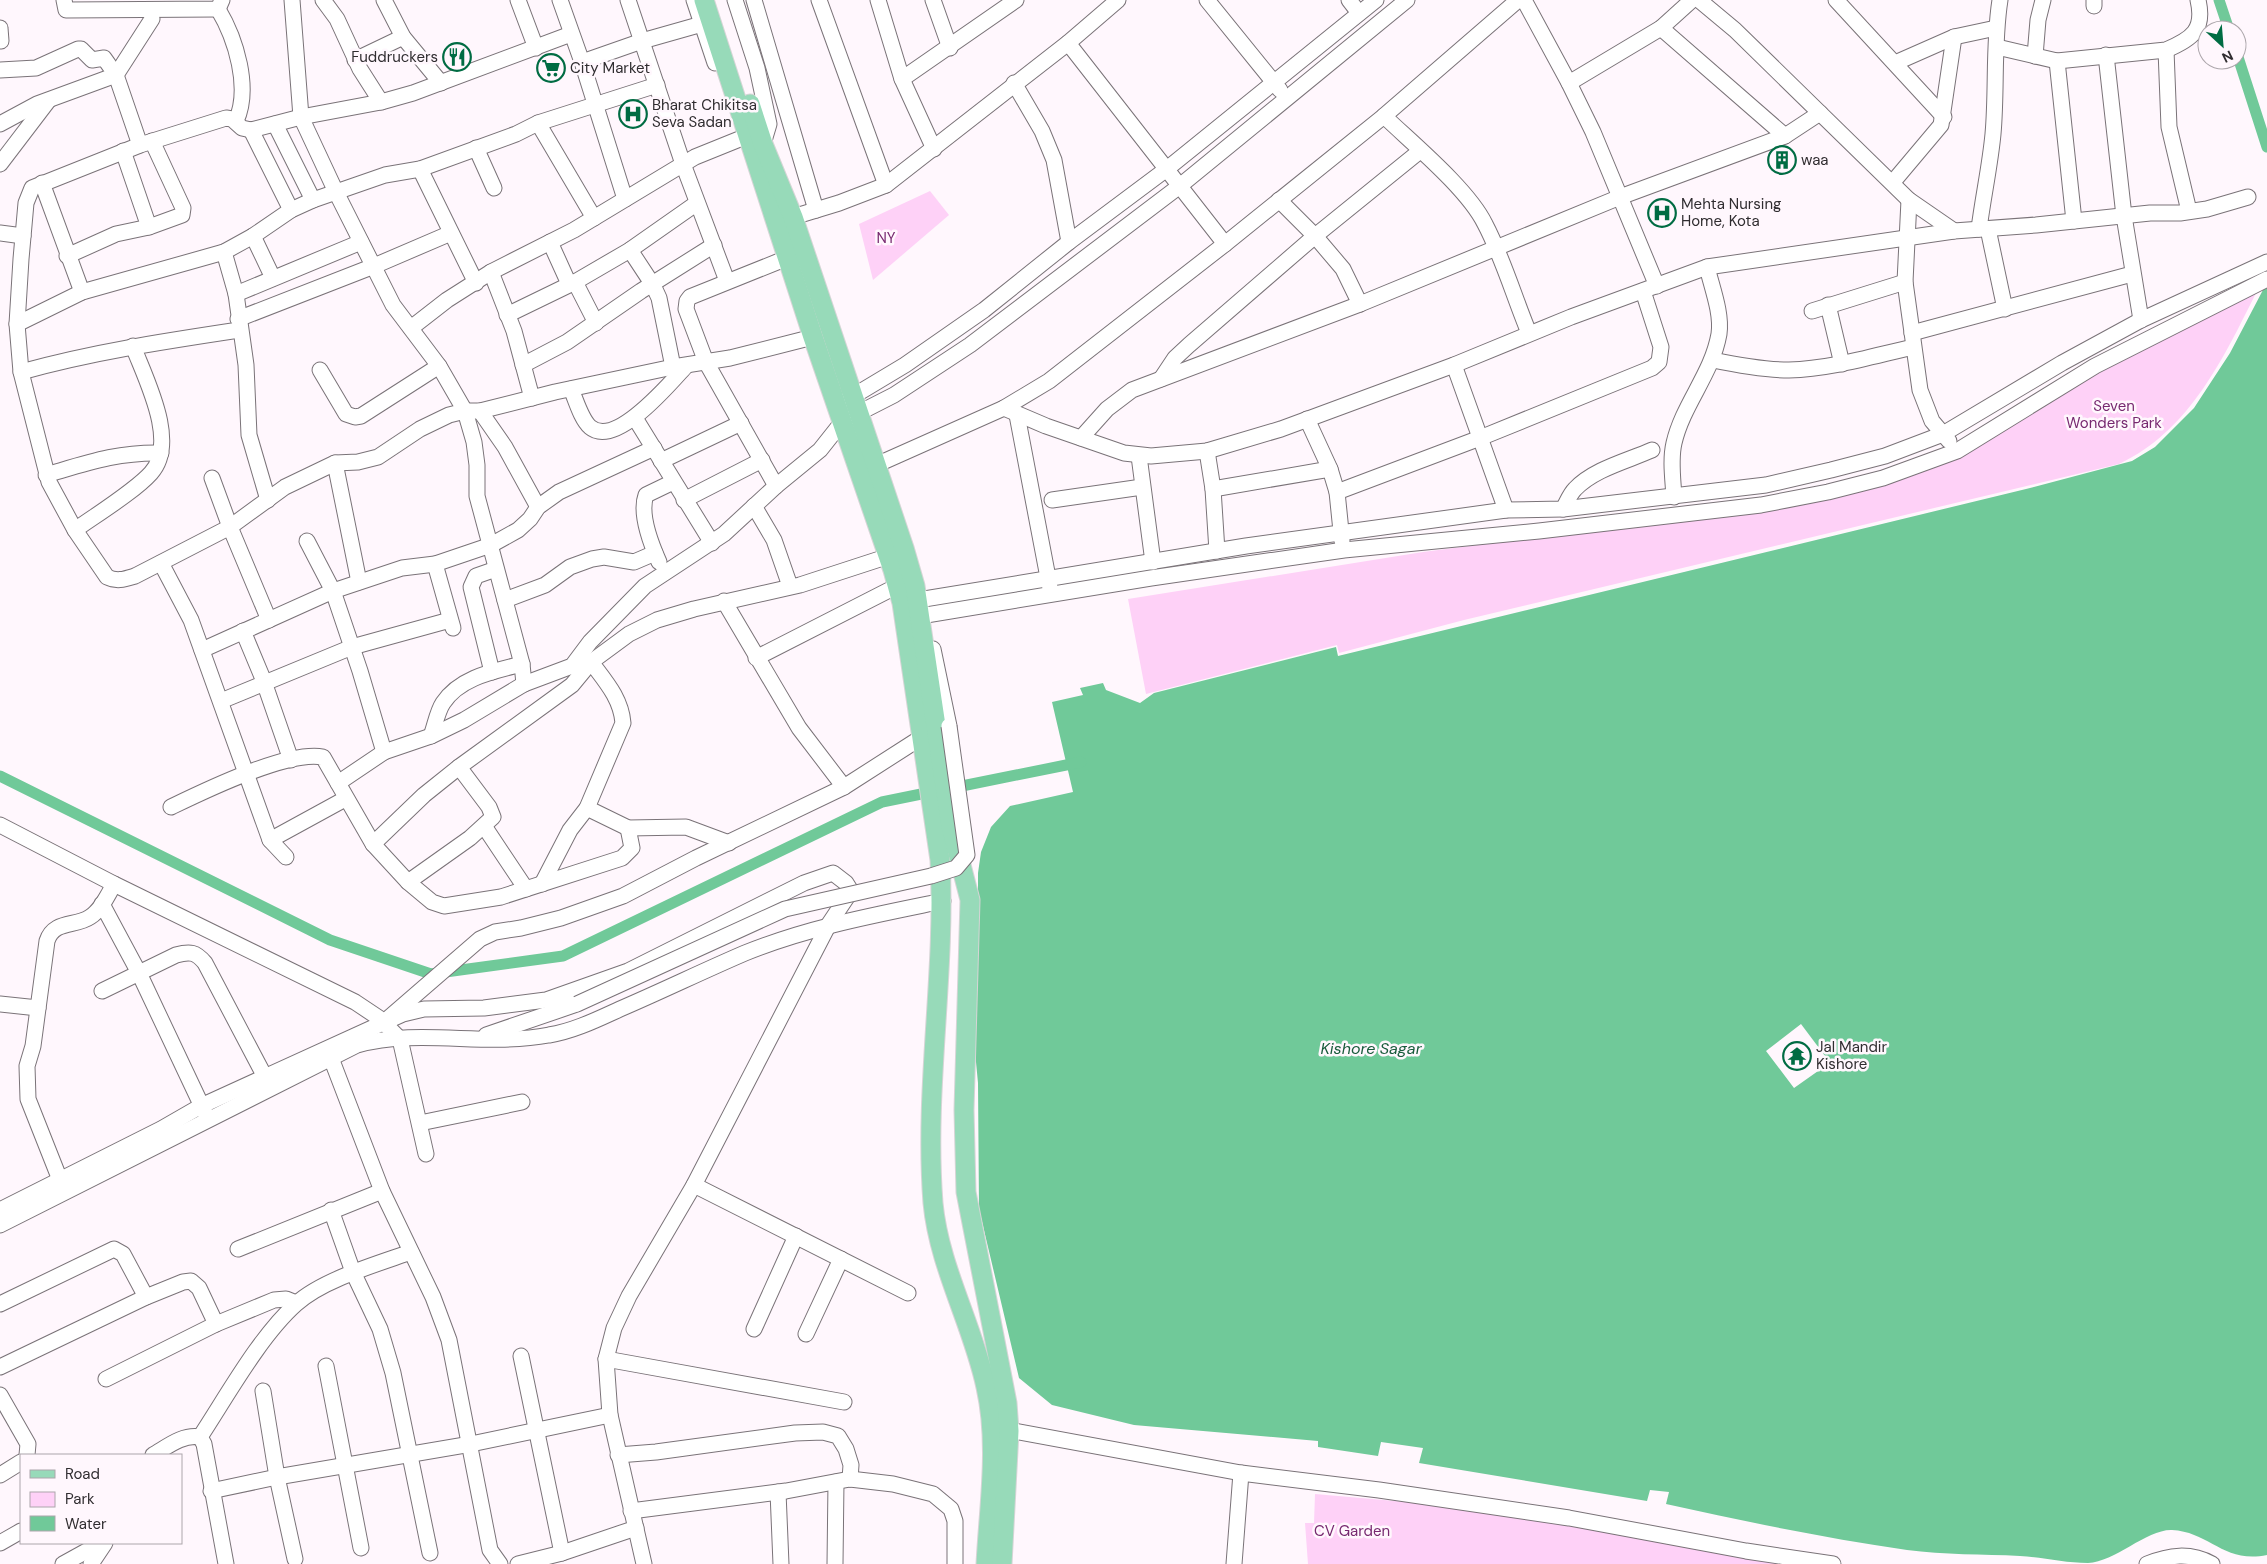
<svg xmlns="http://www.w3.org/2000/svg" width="2267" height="1564" font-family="'DM Sans',sans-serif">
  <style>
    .green { fill: #fed1f7 }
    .water { fill: #70c999; fill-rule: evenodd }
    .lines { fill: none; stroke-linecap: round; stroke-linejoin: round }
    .canal { stroke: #70c999; stroke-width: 11 }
    .minor-casing { stroke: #7a7378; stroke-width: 17 }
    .major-casing { stroke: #d6d5d6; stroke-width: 21 }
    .minor { stroke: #fff; stroke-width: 15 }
    .major { stroke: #97dab9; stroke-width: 19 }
    .minor-bridge-casing { stroke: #7a7378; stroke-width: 17; stroke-linecap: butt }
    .minor-bridge { stroke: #fff; stroke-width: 15 }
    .labels { text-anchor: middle; stroke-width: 5; stroke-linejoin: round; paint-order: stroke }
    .poi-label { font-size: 15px; fill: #302d30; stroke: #fff7fd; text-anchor: start }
    .park-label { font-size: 15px; fill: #772970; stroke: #fff7fd }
    .water-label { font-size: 16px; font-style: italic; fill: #185b3b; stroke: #fff7fd }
  </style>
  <rect width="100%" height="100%" fill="#fff7fd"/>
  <!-- green -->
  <g class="green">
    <polygon points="930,191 949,215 873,280 859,224"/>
    <path d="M2257,291C2224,357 2190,431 2119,464L1464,620L1339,653L1337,645L1146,694L1128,599L1423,552L1687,518L1899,478L2090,375Z"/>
    <polygon points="1315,1494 1487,1509 1782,1564 1308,1564 1305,1523 1314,1523"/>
  </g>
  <!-- water -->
  <path class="water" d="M2264,288H2267V1555C2224,1564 2210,1532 2172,1530C2147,1529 2115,1562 2088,1563C2065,1563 2042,1557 2020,1556C1983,1554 1944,1555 1907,1550C1826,1538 1746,1522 1666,1504L1669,1492L1650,1490L1647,1501L1419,1463L1423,1448L1381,1442L1378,1456L1318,1447V1441L1134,1425L1052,1405L1019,1378L979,1209L978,1083L974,1041L978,963V873L981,852L991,827L1010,806L1073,792L1052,702L1083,695L1080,688L1103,683L1106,690L1140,703L1154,693L1336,647L1338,656L2026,489L2132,461L2155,447L2194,408L2230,353ZM1801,1024L1828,1060V1064L1794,1088L1766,1051Z"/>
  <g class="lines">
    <!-- canal -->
    <g class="canal">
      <polyline points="2219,0 2229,30"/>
      <polyline points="2237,54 2267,147"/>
      <polyline points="0,776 330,940 431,974 563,956 882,802 936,791"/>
      <polyline points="952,788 1081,762"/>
    </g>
    <defs>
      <g id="minor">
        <polyline points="64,0 66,10 218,9 222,0"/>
        <polyline points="292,0 301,117 336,192 393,305 439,366 465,411 474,442 477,465 477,496 522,664 524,684"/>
        <polyline points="323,0 337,19 360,69 381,102"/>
        <polyline points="384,0 403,37 441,83"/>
        <polyline points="518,0 536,48"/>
        <polyline points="560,0 582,62 625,199"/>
        <polyline points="628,0 683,164 727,281"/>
        <polyline points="694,0 715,63"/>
        <polyline points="735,0 757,68 769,124 763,144"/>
        <polyline points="754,0 816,210"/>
        <polyline points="819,0 886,185"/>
        <polyline points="878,0 902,79 934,149"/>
        <polyline points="933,0 950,48"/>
        <polyline points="1207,0 1280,90"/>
        <polyline points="1349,0 1359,13"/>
        <polyline points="1524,0 1569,83 1593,132 1657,286"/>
        <polyline points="1699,0 1735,30 1909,200 1954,231"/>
        <polyline points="1836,0 1944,117"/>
        <polyline points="2094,6 2094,0"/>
        <path d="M218,9C236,39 251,88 236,121"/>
        <polyline points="0,28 1,41"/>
        <polyline points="1661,28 1785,136"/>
        <path d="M571,34L413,93L381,102L301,117L251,130L242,128L232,119L226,118L140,145L32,188L26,203L21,259L17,324L21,372L49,482L75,530L107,577C117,582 125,579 135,576L230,527L285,487L335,463L358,462L378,457L420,429L449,415L465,411H480L555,392L673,367L730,358L813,337"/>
        <polyline points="1068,43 1225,244"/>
        <path d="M1997,47L2057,61L2166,50C2192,39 2205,30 2198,0"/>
        <polyline points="2166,50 2169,127 2189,211"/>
        <polyline points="2106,55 2124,216 2141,320"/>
        <polyline points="2035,56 2038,20 2043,0"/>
        <polyline points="355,60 403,37"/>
        <polyline points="2057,61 2074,221"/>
        <polyline points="582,62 642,41 702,24"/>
        <polyline points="1895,63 1954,37 1996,28"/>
        <polyline points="0,70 36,68 78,49 81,49 92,60 104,58 116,75 140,145"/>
        <polyline points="902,79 1016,0"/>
        <polyline points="1014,83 1042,131 1054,160 1069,242"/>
        <polyline points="1569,83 1661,28 1692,0"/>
        <path d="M1384,116C1412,143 1468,189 1485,224C1503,258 1514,297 1529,333"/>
        <polyline points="538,123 594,218"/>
        <polyline points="0,124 37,104 116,75 152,19"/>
        <polyline points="275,124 313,200"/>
        <polyline points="251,130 291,210"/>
        <polyline points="476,148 494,188"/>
        <polyline points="123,151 149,227"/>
        <polyline points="0,164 48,101"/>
        <polyline points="420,169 476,283"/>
        <polyline points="1893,182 1941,125 1954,37"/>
        <polyline points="42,183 82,292"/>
        <polyline points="1279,200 1315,236 1343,269 1360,304"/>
        <polyline points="1909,200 1905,282 1920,390 1932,421 1949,441"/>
        <polyline points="793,217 839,203 886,185 1068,43 1118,0"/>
        <path d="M1979,229C1983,197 1990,166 1993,134C1997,89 1993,44 2000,0"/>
        <polyline points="1988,229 2005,309"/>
        <polyline points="0,233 23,236"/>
        <polyline points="253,236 273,278"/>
        <polyline points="550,242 569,284"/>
        <polyline points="630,250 653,285 659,298 673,367"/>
        <polyline points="224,252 236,294 246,365 249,435 268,500"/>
        <polyline points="67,256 116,234 149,227 182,215 183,208 152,141"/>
        <polyline points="491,272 514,331 532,398"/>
        <polyline points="575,282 596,323"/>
        <polyline points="236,294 361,242"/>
        <polyline points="1828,305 1842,364"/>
        <polyline points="1812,311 1905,282"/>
        <polyline points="507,315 575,282 630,250 697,203"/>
        <polyline points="238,319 374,266 451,233"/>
        <polyline points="17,324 82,292 224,252 253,236 291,210 313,200 385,175 420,169 516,134 538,123 657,85"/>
        <polyline points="411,328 447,300 491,272 574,230 695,157 747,136"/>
        <polyline points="1912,333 2132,274"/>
        <path d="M1713,360C1737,365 1763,370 1789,370C1831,369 1873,356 1913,347"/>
        <polyline points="523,365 567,342 641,291 714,245"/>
        <polyline points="1454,365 1506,510"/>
        <polyline points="320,370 346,414 355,417 361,416 439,366"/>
        <path d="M21,372C93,352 166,341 239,330"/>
        <polyline points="1161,379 1175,358 1189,345 1315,236 1420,151"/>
        <path d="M571,389C576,400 581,419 590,427C616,449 671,382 686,366"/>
        <polyline points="845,401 905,365 984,310 1069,242 1168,168 1376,0"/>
        <polyline points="1004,408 1046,426 1124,453 1151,456 1207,451 1281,429 1454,365 1571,317 1707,267 1954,231 2036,225 2150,213 2180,213 2207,209 2248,197"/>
        <polyline points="480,411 505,447 538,507"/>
        <polyline points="1017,415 1050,588"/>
        <polyline points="635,418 712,543"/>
        <polyline points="1307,419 1330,469 1337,492 1342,541"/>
        <polyline points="1081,438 1107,409 1132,390 1360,304 1620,197 1785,136 1820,113"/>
        <polyline points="1207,451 1213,489 1217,551"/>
        <polyline points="1139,456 1153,562"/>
        <polyline points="661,461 741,423"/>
        <polyline points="335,463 359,582"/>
        <polyline points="876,465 1004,408 1049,381 1225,244 1384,116 1518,0"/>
        <path d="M46,475C87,463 117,452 161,453"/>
        <polyline points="212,478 230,527 269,620"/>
        <polyline points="776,486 706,362 686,309 687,301 690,297 787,258"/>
        <polyline points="1213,489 1330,469"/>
        <polyline points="1337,492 1480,438 1652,368 1659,362 1661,347 1643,291"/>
        <path d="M1674,497C1673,479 1670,460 1674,443C1683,404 1712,374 1719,334C1722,313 1712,288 1707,267"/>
        <polyline points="684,500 762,460"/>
        <polyline points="1052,500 1142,487"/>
        <polyline points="754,506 774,540 790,586"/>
        <path d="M1563,509C1567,502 1570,494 1575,489C1594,469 1627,461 1652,450"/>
        <path d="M75,530C96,515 135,491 151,473C179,442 145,378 133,346"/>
        <polyline points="307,541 333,591 360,671 384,752"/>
        <path d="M659,562C651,544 639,514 646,495L673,482"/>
        <polyline points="161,563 191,620 270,840 286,857"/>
        <polyline points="435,564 453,628"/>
        <polyline points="505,600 545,585 570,567 592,559 604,557 634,562 655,553"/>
        <polyline points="724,601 799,728 844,787"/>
        <polyline points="906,602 1246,546 1506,510 1563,509 1766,485 1831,470 1885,456 1943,434 2062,363 2141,320 2267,262"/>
        <polyline points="908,618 1151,578 1344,550 1539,531 1761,505 1828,492 1883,478 1957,451 2095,366 2267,279"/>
        <polyline points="243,631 263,679 291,760"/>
        <polyline points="933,649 949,726"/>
        <polyline points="202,650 333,591 402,568 435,564 491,545 518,530 530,519 538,507 559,492 654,448"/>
        <polyline points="756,658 897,586"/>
        <polyline points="492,672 471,587 476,576 496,569"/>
        <polyline points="221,701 352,647 450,620"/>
        <path d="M431,736C435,726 437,712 443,703C460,677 495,671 522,664"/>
        <polyline points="338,783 384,752 431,736 464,720 524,684 572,666 590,642 645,586 724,534 776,486 820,450 843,421 894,395 970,345 1181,185 1407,0"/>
        <path d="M171,807C204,791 288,750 323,757L373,844L408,882L432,902L444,906L501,897L622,858L632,848L628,828"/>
        <polyline points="587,808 628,828 686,827 729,843"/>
        <polyline points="0,825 114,884 355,1002 379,1018 400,1039 426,1154"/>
        <polyline points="484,826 526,889"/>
        <polyline points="270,840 345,799"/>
        <polyline points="373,844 424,795 459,767 572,685 591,662 629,634 657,620 694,609 800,585 889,556"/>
        <polyline points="408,882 470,838 493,817 489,807 459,767"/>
        <path d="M542,884L570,830L587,808L623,723C621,698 605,681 591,662"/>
        <polyline points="102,904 139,973 206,1115"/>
        <path d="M102,991L176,955C190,951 196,952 205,963L265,1077"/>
        <polyline points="0,1004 38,1008"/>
        <polyline points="383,1023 403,1014 424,1009 484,1008 546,1000 628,971 804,883 833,873 846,883 851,891 829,924 694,1185 629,1296 614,1328 606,1359 610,1415 644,1564"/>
        <polyline points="486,1035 577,1004"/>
        <polyline points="331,1058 382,1191 433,1297 449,1340 490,1550 500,1564"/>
        <polyline points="420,1123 522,1102"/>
        <polyline points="694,1185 908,1293"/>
        <path d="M64,1190L28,1099L27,1066L33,1046L47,941C54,920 75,927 90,917C101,910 108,895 114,884"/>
        <polyline points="0,1210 161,1129 201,1106 383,1023 480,939 495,932 521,928 561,918 623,896 696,858 844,787 922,737"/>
        <polyline points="331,1210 353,1272 380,1329 393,1373 430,1553"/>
        <path d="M0,1225L357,1045C419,1028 486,1047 549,1035C574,1031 598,1019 620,1009C662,991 703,971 745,953C809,927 875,915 943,901"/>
        <polyline points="238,1249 382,1191"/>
        <polyline points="0,1304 114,1249 123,1254 146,1297"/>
        <polyline points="754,1329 796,1236"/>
        <polyline points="806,1334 841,1259"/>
        <polyline points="521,1356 562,1553"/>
        <polyline points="606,1359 844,1402"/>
        <polyline points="326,1366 361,1548"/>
        <polyline points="0,1367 146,1297 183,1282 191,1281 199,1288 216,1324"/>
        <polyline points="106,1379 216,1324 274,1300 286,1299 296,1303"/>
        <polyline points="263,1391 277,1477 295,1559"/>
        <polyline points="0,1395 28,1444 27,1455"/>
        <polyline points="998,1428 1241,1473 1379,1490 1569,1518 1746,1551 1833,1564"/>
        <path d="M200,1437C227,1396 260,1336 296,1304C322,1280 377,1264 411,1252"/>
        <path d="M153,1455C167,1447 182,1434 200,1437L204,1444L226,1564"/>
        <polyline points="618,1455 656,1452 795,1433 823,1432 838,1436 846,1449 851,1465 850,1479"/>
        <polyline points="0,1475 21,1462"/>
        <polyline points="211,1491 277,1477 471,1444 610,1415"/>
        <polyline points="778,1492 781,1564"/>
        <polyline points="631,1511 786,1491 850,1479 893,1484 933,1494 951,1509 955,1521 955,1564"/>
        <polyline points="0,1543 21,1531"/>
        <polyline points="63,1564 101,1543"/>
        <polyline points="91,1564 105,1543"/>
        <polyline points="518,1564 562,1553 636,1528"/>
        <polyline points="835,1564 836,1482"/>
        <polyline points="1234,1564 1241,1473"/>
        <path d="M2147,1564C2169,1555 2190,1552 2212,1564"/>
      </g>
      <g id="major">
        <path d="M704,0L813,337L893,570L902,603L940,860C946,974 924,1088 933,1203C939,1267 973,1325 986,1387C999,1444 989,1506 986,1564"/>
        <polyline points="750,104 763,144 793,217 904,548 915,586 951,826 970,900 964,1110 966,1192 1007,1403 1009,1431 1002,1564"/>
      </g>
    </defs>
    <!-- minor casing -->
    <use href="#minor" class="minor-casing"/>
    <!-- major casing -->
    <use href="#major" class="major-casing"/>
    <!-- minor -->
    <use href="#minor" class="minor"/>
    <!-- major -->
    <use href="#major" class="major"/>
    <defs>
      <polyline id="minor-bridge" points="577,1004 785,909 931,876 956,868 967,855 949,726"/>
    </defs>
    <!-- minor-bridge casing -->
    <use href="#minor-bridge" class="minor-bridge-casing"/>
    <!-- minor-bridge -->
    <use href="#minor-bridge" class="minor-bridge"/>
  </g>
  <!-- icons -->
  <defs>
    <symbol id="restaurant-ring" viewBox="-11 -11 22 22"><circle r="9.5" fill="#fff7fd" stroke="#006c43" stroke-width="1.5"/><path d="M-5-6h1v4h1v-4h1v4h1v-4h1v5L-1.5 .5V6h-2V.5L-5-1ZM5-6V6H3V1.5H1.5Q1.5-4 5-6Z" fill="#006c43"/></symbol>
    <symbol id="supermarket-ring" viewBox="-11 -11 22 22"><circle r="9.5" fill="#fff7fd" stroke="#006c43" stroke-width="1.5"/><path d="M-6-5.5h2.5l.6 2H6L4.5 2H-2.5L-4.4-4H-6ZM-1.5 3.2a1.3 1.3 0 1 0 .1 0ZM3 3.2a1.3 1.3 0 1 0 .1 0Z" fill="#006c43"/></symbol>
    <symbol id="hospital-ring" viewBox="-11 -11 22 22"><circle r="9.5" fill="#fff7fd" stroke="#006c43" stroke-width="1.5"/><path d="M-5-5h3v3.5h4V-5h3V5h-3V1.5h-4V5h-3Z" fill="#006c43"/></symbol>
    <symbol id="building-ring" viewBox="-11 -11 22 22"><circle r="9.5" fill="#fff7fd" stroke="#006c43" stroke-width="1.5"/><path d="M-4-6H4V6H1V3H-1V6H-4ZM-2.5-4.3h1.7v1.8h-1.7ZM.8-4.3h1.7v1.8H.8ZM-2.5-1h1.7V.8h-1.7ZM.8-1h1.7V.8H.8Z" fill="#006c43"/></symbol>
    <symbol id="temple-ring" viewBox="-11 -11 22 22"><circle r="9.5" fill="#fff7fd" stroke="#006c43" stroke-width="1.5"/><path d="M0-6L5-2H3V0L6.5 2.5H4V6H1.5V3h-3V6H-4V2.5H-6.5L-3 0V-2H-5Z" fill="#006c43"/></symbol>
  </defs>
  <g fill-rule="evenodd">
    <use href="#restaurant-ring" x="441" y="41" width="32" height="32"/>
    <use href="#supermarket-ring" x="535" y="52" width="32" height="32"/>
    <use href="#hospital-ring" x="617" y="98" width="32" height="32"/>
    <use href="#building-ring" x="1766" y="144" width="32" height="32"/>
    <use href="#hospital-ring" x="1646" y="197" width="32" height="32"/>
    <use href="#temple-ring" x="1781" y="1040" width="32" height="32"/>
  </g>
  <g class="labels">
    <!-- poi labels -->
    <g class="poi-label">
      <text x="438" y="62" text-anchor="end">Fuddruckers</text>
      <text x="570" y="73">City Market</text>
      <text x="652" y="110">Bharat Chikitsa<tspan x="652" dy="17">Seva Sadan</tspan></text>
      <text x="1801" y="165">waa</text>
      <text x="1681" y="209">Mehta Nursing<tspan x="1681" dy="17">Home, Kota</tspan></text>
      <text x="1816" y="1052">Jal Mandir<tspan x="1816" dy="17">Kishore</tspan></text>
    </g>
    <!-- park labels -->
    <g class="park-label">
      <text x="886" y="243">NY</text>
      <text x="2114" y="411">Seven<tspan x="2114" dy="17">Wonders Park</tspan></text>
      <text x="1352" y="1536">CV Garden</text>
    </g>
    <!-- water labels -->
    <g class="water-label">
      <text x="1371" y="1054">Kishore Sagar</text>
    </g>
  </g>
  <!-- legend -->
  <rect x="20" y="1454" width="162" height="90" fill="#fff7fd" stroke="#aca6ab"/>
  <rect x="30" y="1470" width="25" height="8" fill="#97dab9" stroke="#aca6ab"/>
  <text x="65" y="1479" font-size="15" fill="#302d30">Road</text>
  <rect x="30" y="1492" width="25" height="15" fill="#fed1f7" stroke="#aca6ab"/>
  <text x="65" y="1504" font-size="15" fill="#302d30">Park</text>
  <rect x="30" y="1516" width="25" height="15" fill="#70c999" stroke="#aca6ab"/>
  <text x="65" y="1529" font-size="15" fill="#302d30">Water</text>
  <!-- north arrow -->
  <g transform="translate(2222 45) rotate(154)"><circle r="24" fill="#fff7fd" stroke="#aca6ab"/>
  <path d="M0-4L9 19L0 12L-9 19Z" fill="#006c43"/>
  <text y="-8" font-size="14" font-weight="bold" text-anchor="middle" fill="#302d30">N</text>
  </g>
</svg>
